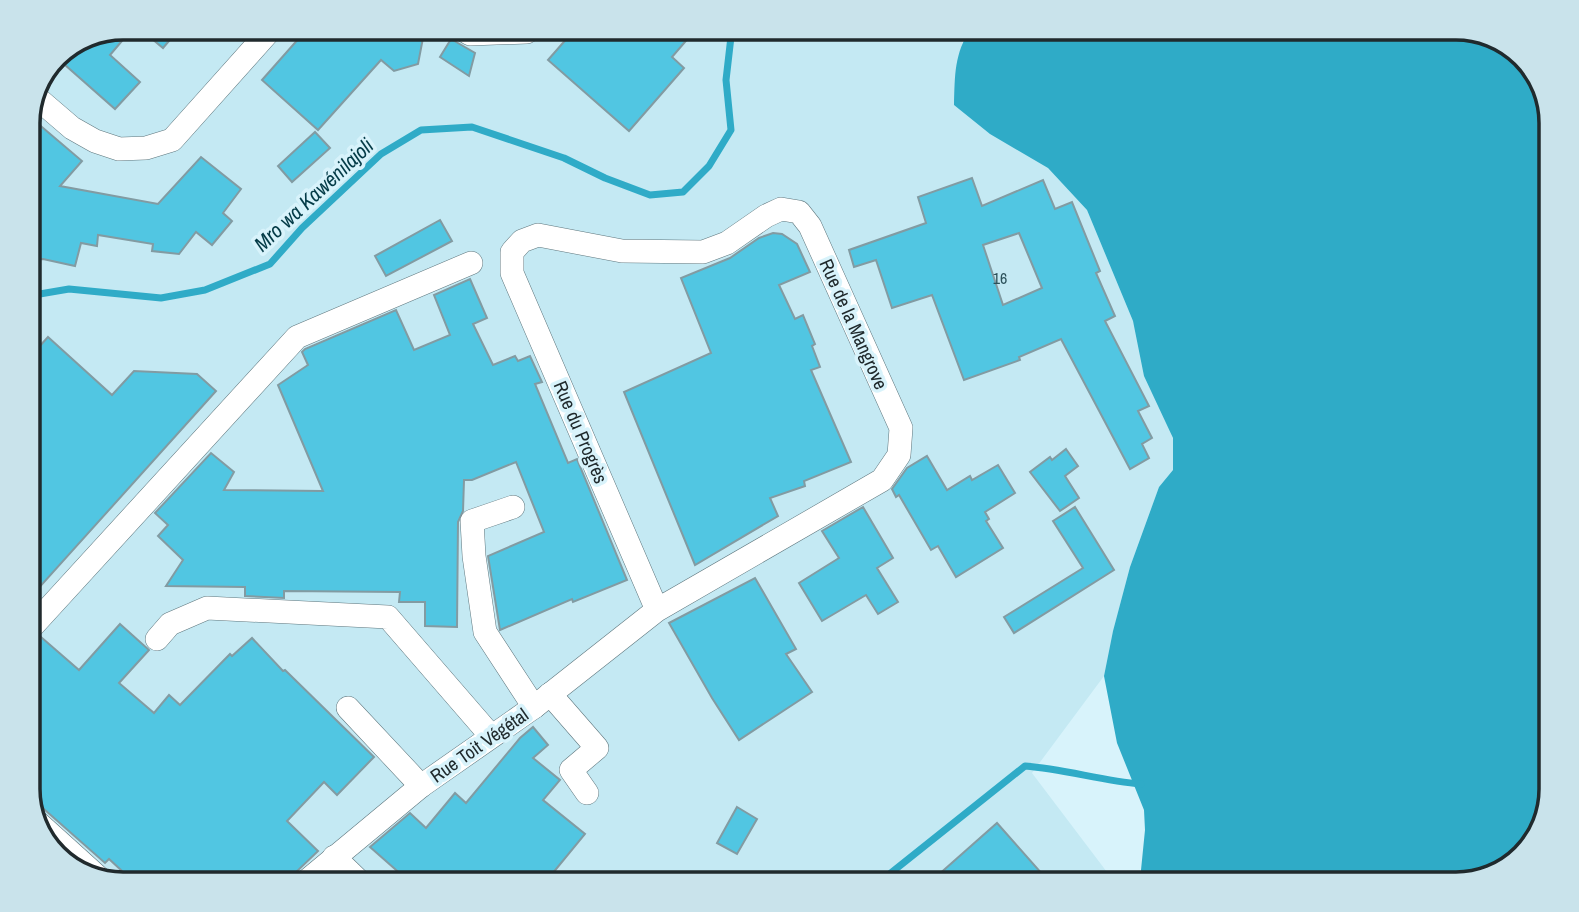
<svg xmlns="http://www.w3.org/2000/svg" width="1579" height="912" font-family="'Archivo Narrow',sans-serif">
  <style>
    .built { fill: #c4e9f3 }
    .water { fill: #2fabc7 }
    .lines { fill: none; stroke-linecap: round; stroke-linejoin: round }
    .stream { stroke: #2fabc7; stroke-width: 7 }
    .building { fill: #51c6e2; stroke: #829ba2; stroke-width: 2; fill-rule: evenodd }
    .minor-casing { stroke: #5f777e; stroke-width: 24 }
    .minor { stroke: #fff; stroke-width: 23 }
    .labels { text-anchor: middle; stroke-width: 7; stroke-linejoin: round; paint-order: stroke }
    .number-label { font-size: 16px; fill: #2c515a }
    .street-label { font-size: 19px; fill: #202a2d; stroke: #d8f3fb }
    .water-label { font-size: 21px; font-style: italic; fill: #043b47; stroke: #d8f3fb }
    .rim { fill: none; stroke: #202a2d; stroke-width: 3.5 }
  </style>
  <rect width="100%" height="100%" fill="#d8f3fb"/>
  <!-- built -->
  <polygon class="built" points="123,28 971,28 963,40 954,105 1048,168 1087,210 1133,321 1173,439 1173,470 1159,487 1130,567 1113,631 1104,676 1032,773 1116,884 123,884 76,871 41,837 28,794 28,118 56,56"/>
  <!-- water -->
  <path class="water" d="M971,28H1456L1503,41L1538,75L1551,118V789L1538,836L1504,871L1456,884H1143L1141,870L1145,830L1144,810L1117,743L1104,676L1113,631L1130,567L1159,487L1173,470V438L1144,376L1133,321L1087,210L1048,168L990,134L954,105C955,75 954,54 971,28Z"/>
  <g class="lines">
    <!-- stream -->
    <g class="stream">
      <polyline points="28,296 69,289 161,298 205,290 270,264 302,228 381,154 421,130 472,127 564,158 605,178 650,195 683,192 709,166 731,130 726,80 732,28"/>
      <path d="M877,884L1025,766C1065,769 1102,781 1141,784"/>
    </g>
  </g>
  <!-- building -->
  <g class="building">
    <polygon points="123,28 133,28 110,55 140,82 115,109 56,57"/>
    <polygon points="139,28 180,28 163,48"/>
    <polygon points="308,28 410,28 423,38 418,64 394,71 381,60 318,130 262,80"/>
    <polygon points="576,28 697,28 672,57 684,68 629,131 548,60"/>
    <polygon points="451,39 475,53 469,76 440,57"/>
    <polygon points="29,116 82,161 60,186 158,204 201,157 241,189 223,213 232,221 212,245 196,232 179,254 152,251 153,244 98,235 97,246 81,243 75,266 43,259 28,260"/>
    <polygon points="315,132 330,148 292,182 278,166"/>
    <path d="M972,178L982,206L1043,180L1055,209L1072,202L1100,271L1096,273L1115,316L1105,321L1149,406L1138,411L1152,438L1142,444L1149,458L1130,469L1061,339L1019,357L1020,360L964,380L932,295L892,308L876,260L854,267L849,250L926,223L918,197ZM1019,233L1042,288L1003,305L983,245Z"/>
    <polygon points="440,220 452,241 386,276 375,256"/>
    <polygon points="773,233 782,234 797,244 810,272 779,285 795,319 803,315 815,344 812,346 820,367 811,370 851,462 804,481 805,486 770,498 778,516 695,565 624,392 711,353 681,278 730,258 759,238"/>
    <polygon points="470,279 487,318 473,324 493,365 515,356 518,361 530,356 542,382 535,384 568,463 577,459 627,580 573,602 572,599 500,630 488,556 544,532 516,462 472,480 464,480 463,511 458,522 457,627 425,626 425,602 399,602 400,592 284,591 284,598 245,596 245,587 166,586 183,560 158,536 168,525 155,513 211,453 234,472 224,490 323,491 278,385 308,365 302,352 305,349 396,310 414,350 450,335 434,295"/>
    <polygon points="48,337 112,395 134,371 197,374 216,391 28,600 28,359"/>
    <polygon points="1066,449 1078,466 1065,476 1079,498 1060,511 1030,472 1050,457 1052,460"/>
    <polygon points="927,456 947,490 970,476 972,480 998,465 1015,493 985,512 989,519 986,521 1003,548 956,577 938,546 931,550 899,495 896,497 892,489 907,468"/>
    <polygon points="863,507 893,558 877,568 898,602 878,614 866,595 822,621 799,583 839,558 822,531"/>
    <polygon points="1075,507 1114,570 1014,633 1004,617 1083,568 1053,521"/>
    <polygon points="755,578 796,649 786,654 812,692 739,740 712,698 669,623"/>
    <polygon points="120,624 149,650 119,683 154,713 169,695 180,705 230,654 232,656 252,638 283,671 285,670 374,757 337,795 324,782 287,821 318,851 294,874 289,884 136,884 109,859 105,863 28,795 28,645 33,644 41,637 79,670"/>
    <polygon points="533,727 548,745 533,758 560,780 543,800 585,834 552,874 563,884 412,884 370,847 410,813 426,828 455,793 466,803 520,738"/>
    <polygon points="737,807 757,819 737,854 717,843"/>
    <polygon points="997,823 1051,884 928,884"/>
  </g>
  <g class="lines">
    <defs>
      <g id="minor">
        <polyline points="460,28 470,34 527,32 532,28"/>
        <polyline points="37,98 72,128 95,141 119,149 146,148 172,140 272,28"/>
        <polyline points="513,507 472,521 474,556 485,632 534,707"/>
        <polyline points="28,631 297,337 471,263"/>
        <polyline points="157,639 170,624 207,608 388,617 491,736"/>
        <polyline points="550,694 597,748 571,770 587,793"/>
        <polyline points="348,708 421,786"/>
        <polyline points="37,822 99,878"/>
        <polyline points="334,857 362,884"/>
        <polyline points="303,884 421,786 534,707 657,610 882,480 899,455 901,428 810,226 799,212 781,209 766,216 727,243 703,252 622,251 538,235 522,241 512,252 512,273 657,610"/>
      </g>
    </defs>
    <!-- minor casing -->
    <use href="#minor" class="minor-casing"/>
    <!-- minor -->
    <use href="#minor" class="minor"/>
  </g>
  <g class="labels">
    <!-- number labels -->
    <g class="number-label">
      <text x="1000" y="284">16</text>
    </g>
    <!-- street labels -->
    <g class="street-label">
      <text transform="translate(854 324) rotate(66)" y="7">Rue de la Mangrove</text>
      <text transform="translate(581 432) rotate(67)" y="7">Rue du Progrès</text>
      <text transform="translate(479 745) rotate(-35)" y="7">Rue Toit Végétal</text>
    </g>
    <!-- water labels -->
    <g class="water-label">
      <text transform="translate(314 195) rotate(-43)" y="7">Mro wa Kawénilajoli</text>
    </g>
  </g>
  <!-- crop -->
  <path d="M0 0H1579V912H0ZM123 40H1456A83 83 0 0 1 1539 123V789A83 83 0 0 1 1456 872H123A83 83 0 0 1 40 789V123A83 83 0 0 1 123 40Z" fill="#c9e3eb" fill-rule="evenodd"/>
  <path class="rim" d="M123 40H1456A83 83 0 0 1 1539 123V789A83 83 0 0 1 1456 872H123A83 83 0 0 1 40 789V123A83 83 0 0 1 123 40Z"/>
</svg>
